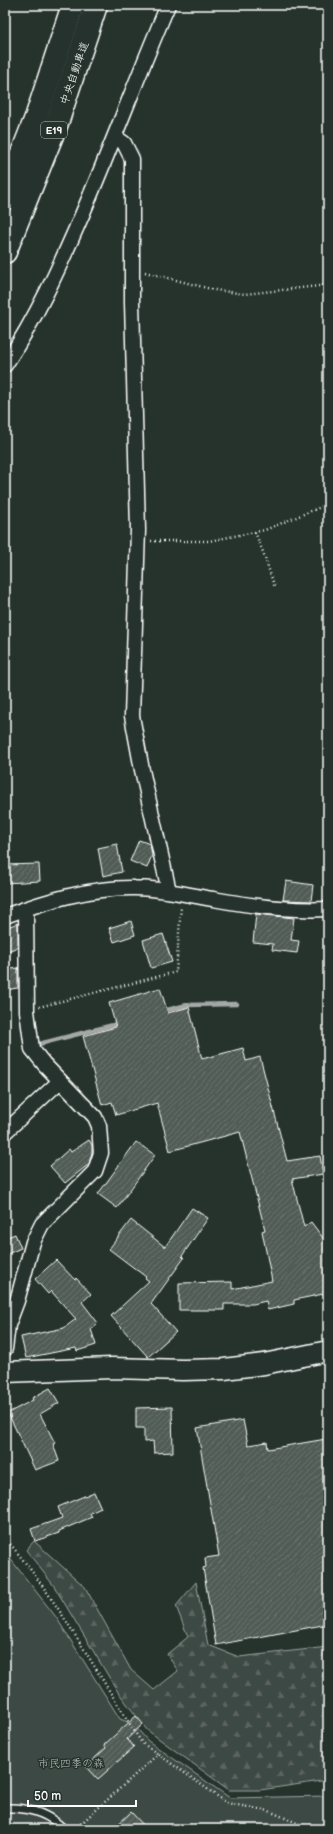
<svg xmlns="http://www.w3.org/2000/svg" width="333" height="1834" font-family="'Balsamiq Sans','Klee One',sans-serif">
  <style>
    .forest { fill: url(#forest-firs); stroke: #9ea4a2 }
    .green { fill: #3e4944; stroke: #9ea4a2 }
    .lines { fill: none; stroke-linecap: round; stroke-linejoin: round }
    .stream { stroke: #a4a9a7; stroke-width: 4.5 }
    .building { fill: url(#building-hatch); stroke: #fff }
    .lane-casing { stroke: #fff; stroke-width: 10 }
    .street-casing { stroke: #fff; stroke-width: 17 }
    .secondary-casing { stroke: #fff; stroke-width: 23 }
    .highway-casing { stroke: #fff; stroke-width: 25 }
    .path { stroke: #fff; stroke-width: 2.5; stroke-dasharray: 1 3; stroke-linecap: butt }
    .lane { stroke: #26332d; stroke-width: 7 }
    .street { stroke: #26332d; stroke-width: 14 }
    .secondary { stroke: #26332d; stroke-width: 20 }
    .highway { stroke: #26332d; stroke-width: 22 }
    .labels { text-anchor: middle; stroke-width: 3; stroke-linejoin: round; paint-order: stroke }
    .shield { fill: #26332d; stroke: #bec2c0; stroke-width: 1 }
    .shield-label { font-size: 10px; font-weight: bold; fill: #fff }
    .street-label { font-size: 11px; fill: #fff; stroke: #26332d }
    .park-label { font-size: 11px; fill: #bbbfbe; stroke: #26332d }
  </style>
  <defs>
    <pattern id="forest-firs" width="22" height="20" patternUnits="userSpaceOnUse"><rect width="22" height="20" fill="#3e4944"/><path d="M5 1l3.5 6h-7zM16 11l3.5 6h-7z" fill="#5b6460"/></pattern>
    <pattern id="building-hatch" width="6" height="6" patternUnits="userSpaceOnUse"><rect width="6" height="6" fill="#515c57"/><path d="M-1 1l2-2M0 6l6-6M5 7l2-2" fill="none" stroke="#6b7470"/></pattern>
  </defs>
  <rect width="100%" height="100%" fill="#26332d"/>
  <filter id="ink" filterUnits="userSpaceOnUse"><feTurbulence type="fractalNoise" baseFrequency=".025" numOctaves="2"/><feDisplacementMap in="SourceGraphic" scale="8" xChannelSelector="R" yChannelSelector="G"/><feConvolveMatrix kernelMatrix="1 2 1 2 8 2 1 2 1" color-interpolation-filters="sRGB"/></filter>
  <g filter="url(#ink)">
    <!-- forest -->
    <polygon class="forest" points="34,1541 85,1587 131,1670 154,1690 178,1671 167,1654 188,1637 176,1606 196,1582 208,1645 239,1657 328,1647 328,1780 260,1790 229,1790 147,1730 118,1692 54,1586 26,1550"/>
    <!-- green -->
    <polygon class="green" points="5,1552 56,1617 120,1719 133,1724 148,1741 230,1798 328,1796 328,1829 5,1829"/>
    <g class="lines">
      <!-- stream -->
      <g class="stream">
        <polyline points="163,1011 187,1005 237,1004"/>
        <polyline points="39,1044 121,1023"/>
      </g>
    </g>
    <!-- building -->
    <g class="building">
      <polygon points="139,840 150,844 152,855 147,868 130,861"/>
      <polygon points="117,844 122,872 103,876 98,848"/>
      <polygon points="39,864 40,881 5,883 5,865"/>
      <polygon points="286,881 313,885 311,901 283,900"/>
      <polygon points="256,914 294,918 291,940 299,941 297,953 272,950 273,944 253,942"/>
      <polygon points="131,921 135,935 114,942 109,928"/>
      <polygon points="18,923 18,947 5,952 5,928"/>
      <polygon points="163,934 172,962 151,968 143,940"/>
      <polygon points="18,968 18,988 5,990 5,970"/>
      <polygon points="160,988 168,1013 189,1007 202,1059 243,1048 246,1061 260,1057 287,1161 320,1156 323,1174 292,1179 304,1227 311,1222 323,1238 328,1237 328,1293 294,1300 294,1304 268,1310 266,1301 253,1304 224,1304 224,1310 179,1310 179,1283 232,1282 232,1289 272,1281 262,1231 265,1230 240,1132 170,1151 157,1103 116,1115 112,1102 102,1105 83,1036 116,1027 109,1003"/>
      <polygon points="89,1140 92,1145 92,1152 89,1164 65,1183 50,1166 69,1149 71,1152"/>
      <polygon points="136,1142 155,1155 117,1208 98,1194"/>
      <polygon points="192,1208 208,1218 182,1256 184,1258 151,1304 176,1332 148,1357 111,1316 149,1281 145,1278 146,1277 109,1249 131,1220 165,1247"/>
      <polygon points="15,1234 21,1248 5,1255 5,1238"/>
      <polygon points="56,1260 75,1280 76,1278 91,1294 82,1302 98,1323 91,1329 96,1345 77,1351 76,1348 26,1358 21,1337 64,1328 76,1319 51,1291 48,1294 35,1279"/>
      <polygon points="50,1388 59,1403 40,1414 55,1443 53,1444 59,1461 35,1470 8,1413 33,1400 32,1398"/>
      <polygon points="172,1407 173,1452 154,1453 153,1441 144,1442 144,1428 136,1428 136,1408"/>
      <polygon points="243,1420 248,1445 267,1442 268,1449 326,1439 328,1454 328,1624 216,1645 203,1568 206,1567 205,1558 219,1556 197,1428"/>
      <polygon points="94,1492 101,1508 90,1513 92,1517 59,1531 59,1533 35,1541 31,1529 62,1518 58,1507"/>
      <polygon points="136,1716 143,1724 127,1739 134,1747 98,1779 86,1766 106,1748 104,1745"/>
      <polygon points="131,1812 147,1829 113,1829"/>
    </g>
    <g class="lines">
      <defs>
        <path id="lane" d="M5,1808C27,1807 48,1813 64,1829"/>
        <g id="street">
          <polyline points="115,137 124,143 132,159 132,302 138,530 132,716 142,770 169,891"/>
          <path d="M5,365C37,317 59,268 82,215C112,145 138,75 168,5"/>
          <path d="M5,916C46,901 91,887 135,888C161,888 187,895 213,899C251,906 290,911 328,909"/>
          <polyline points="5,1132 60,1081"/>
          <polyline points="5,1349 8,1325 17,1301 33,1242 42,1224 95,1171 101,1153 99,1126 95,1117 44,1064 32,1049 27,1011 26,909"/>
        </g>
        <polyline id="secondary" points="5,1372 112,1368 183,1370 224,1369 264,1364 328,1351"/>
        <g id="highway">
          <polyline points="5,197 37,115 73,5"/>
          <polyline points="5,252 57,123 96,5"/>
        </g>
      </defs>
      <!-- lane casing -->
      <use href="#lane" class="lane-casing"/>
      <!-- street casing -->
      <use href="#street" class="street-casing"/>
      <!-- secondary casing -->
      <use href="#secondary" class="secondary-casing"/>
      <!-- highway casing -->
      <use href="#highway" class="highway-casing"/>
      <!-- path -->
      <g class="path">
        <polyline points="145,272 215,290 245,294 328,285"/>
        <polyline points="255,532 263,552 275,588"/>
        <polyline points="151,541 209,541 265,530 328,504"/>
        <polyline points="39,1007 176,972 181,906"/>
        <path d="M5,1538C59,1600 97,1674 142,1743L158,1754"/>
        <polyline points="75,1829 158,1754 227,1803 269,1811 311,1829"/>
      </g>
      <!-- lane -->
      <use href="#lane" class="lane"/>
      <!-- street -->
      <use href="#street" class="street"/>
      <!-- secondary -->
      <use href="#secondary" class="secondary"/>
      <!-- highway -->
      <use href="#highway" class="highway"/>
    </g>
  </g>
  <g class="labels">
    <!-- shield labels -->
    <rect class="shield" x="41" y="122" width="26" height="16" rx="3"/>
    <g class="shield-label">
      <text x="54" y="134">E19</text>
    </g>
    <!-- street labels -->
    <g class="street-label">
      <text transform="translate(74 73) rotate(-71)" y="4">中央自動車道</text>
    </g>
    <!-- park labels -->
    <g class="park-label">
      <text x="71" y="1767">市民四季の森</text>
    </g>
  </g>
  <!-- margin -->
  <rect width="333" height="1834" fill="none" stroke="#26332d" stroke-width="20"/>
  <rect x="10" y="10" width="313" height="1814" fill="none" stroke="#fff" stroke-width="1.5" filter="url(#ink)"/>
  <!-- scale -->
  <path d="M28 1800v6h108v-6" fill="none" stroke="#ffffff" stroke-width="2"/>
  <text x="34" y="1800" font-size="12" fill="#ffffff" stroke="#26332d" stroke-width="3" paint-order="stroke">50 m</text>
</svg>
